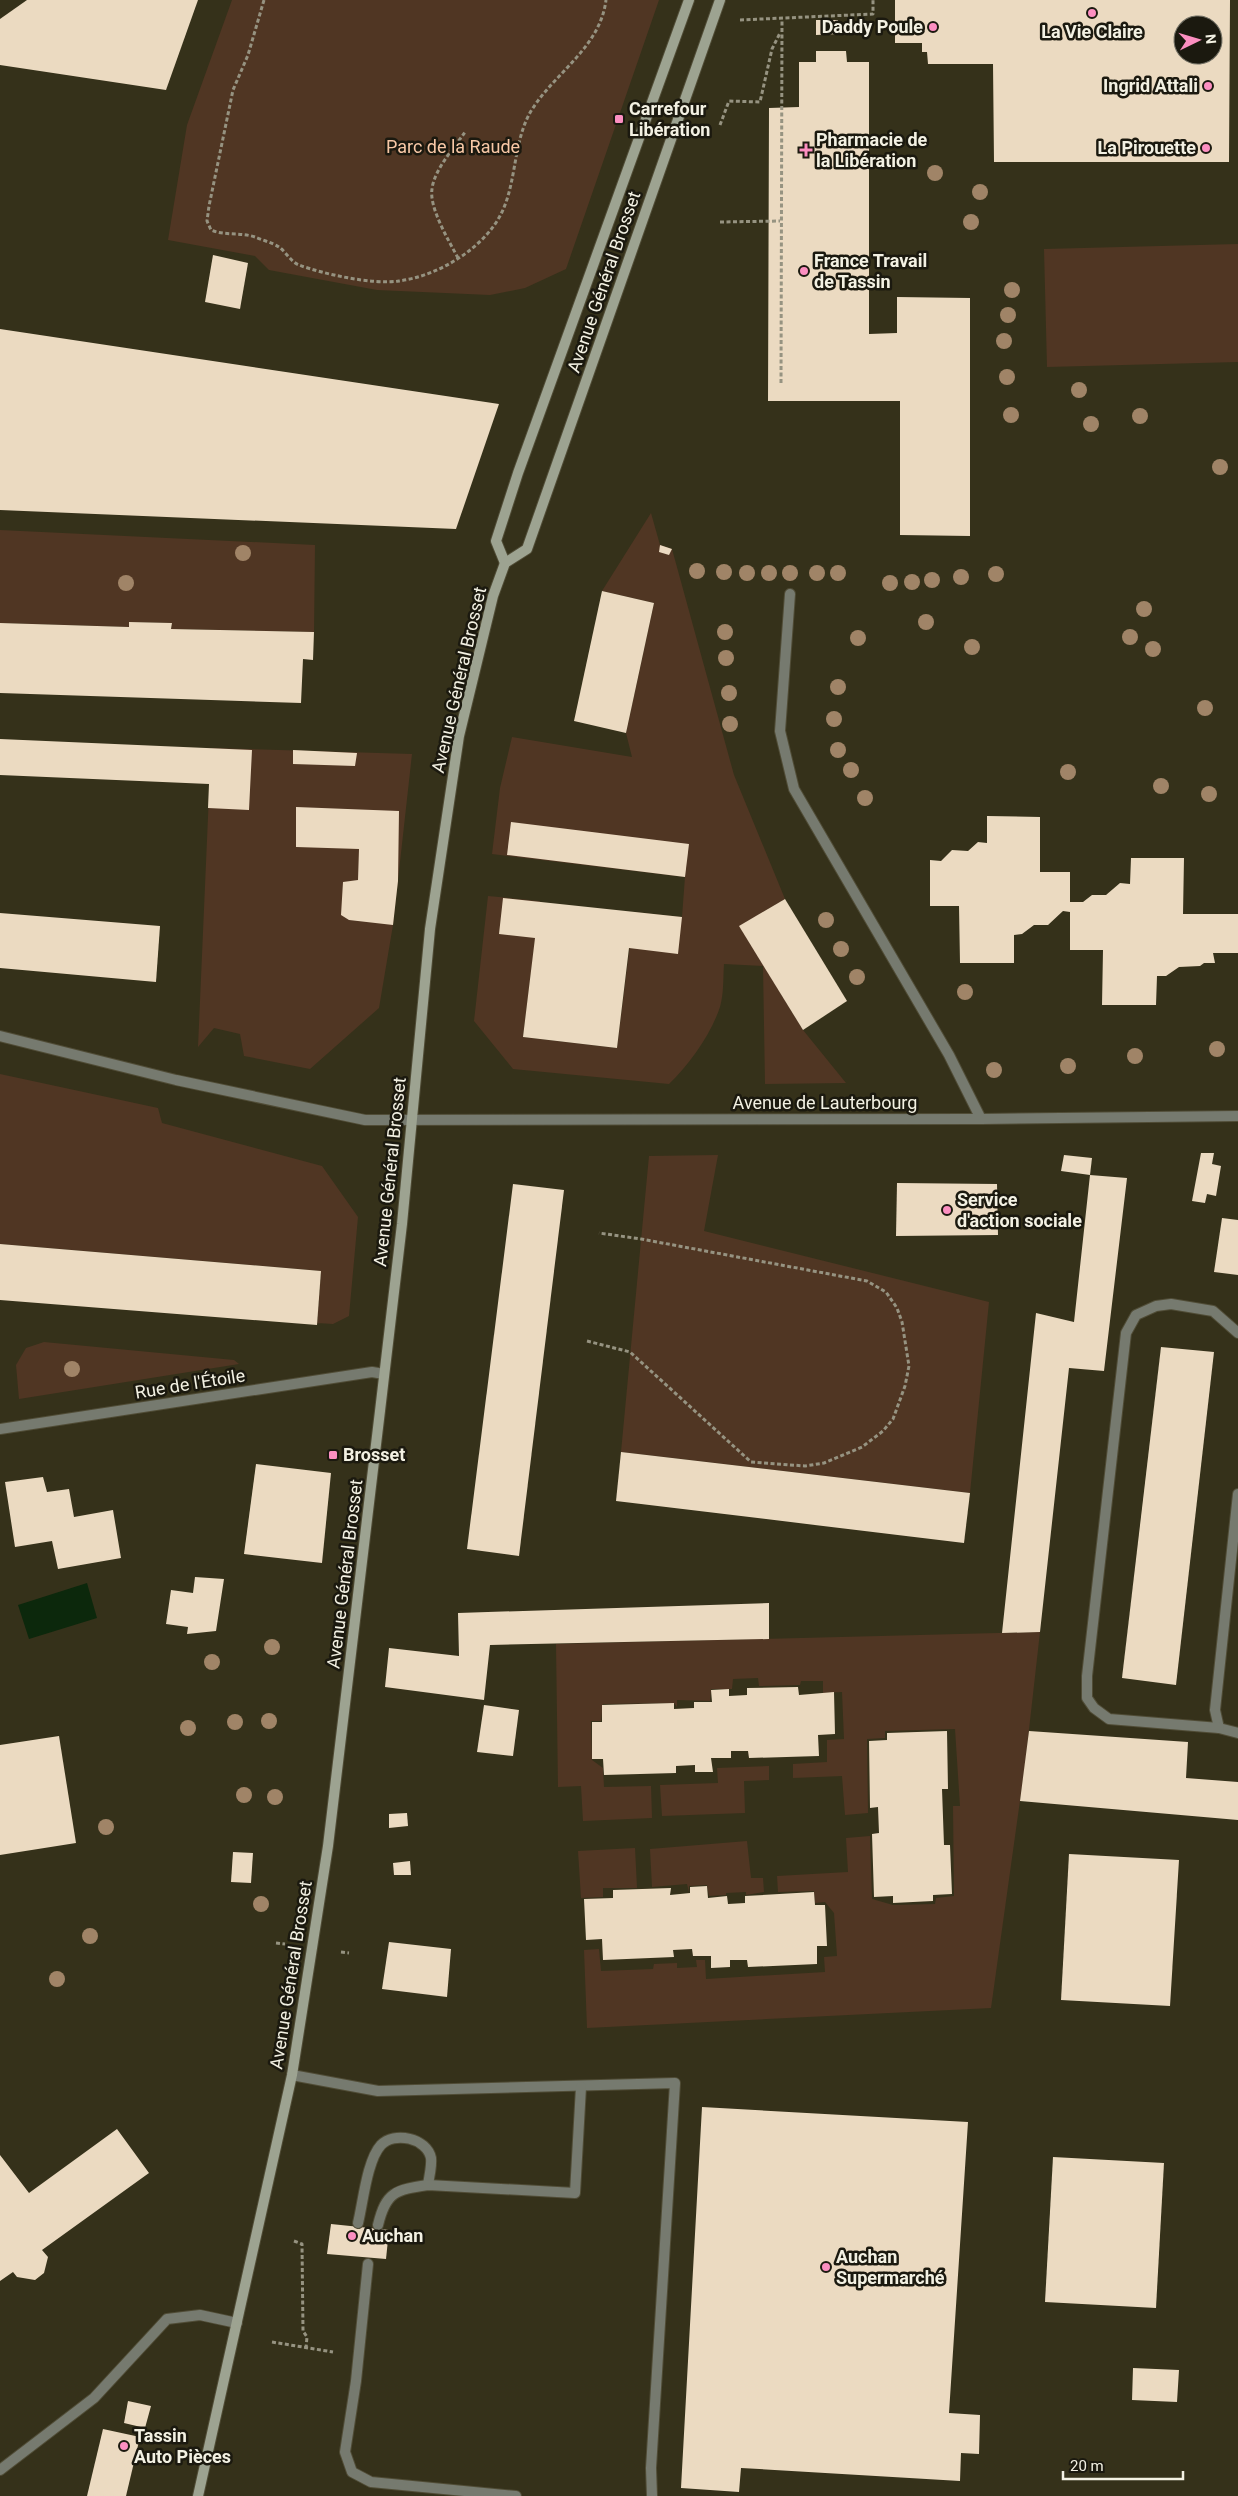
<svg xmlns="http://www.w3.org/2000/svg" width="1238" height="2496" font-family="Roboto,sans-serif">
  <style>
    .green { fill: #503623 }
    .water { fill: #0c280c }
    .building { fill: #ebdac1; fill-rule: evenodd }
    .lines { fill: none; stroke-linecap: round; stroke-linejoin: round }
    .service-casing { stroke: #504c36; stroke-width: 12 }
    .minor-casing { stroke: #504c36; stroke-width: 12 }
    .secondary-casing { stroke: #504c36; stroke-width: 12 }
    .path { stroke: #969381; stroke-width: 3; stroke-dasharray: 4 2.5; stroke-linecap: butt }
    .service { stroke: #767a6f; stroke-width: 10 }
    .minor { stroke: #767a6f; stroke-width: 10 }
    .secondary { stroke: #9da391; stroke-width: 10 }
    .tree { fill: #a08467 }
    .poi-dot { fill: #fc8fc1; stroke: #1b190f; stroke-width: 2 }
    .labels { text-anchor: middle; stroke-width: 5; stroke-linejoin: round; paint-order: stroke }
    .poi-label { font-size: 18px; font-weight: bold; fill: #f3f1e3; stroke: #1b190f; text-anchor: start }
    .park-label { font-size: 18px; fill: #f8c8a6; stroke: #1b190f }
    .street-label { font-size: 18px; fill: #f3f1e3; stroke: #1b190f }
  </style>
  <rect width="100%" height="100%" fill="#35311a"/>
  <!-- green -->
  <g class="green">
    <polygon points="232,0 659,0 566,269 525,288 490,295 377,290 269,270 255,256 168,240 187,125"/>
    <polygon points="1238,244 1238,362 1047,367 1044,249"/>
    <path d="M651,513L660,545L672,549L734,775L785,899L740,926L803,1030L846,1083L765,1084L763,966L724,964C723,978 724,993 720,1007C711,1034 690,1064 669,1084L513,1069L474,1021L488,896L540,901L523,1037L617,1048L634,912L682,917L685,877L492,854L500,788L512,737L632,757L626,733L654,603L602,591Z"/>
    <polygon points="0,530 315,545 314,632 171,629 172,623 129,622 129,627 0,623"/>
    <polygon points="211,748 412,754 393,925 379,1008 310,1069 244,1056 240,1034 214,1028 198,1047"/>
    <polygon points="0,1074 158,1108 162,1123 322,1166 358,1217 349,1316 333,1324 317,1323 317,1325 321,1271 0,1244"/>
    <polygon points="718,1155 704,1231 989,1302 970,1493 621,1452 649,1156"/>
    <polygon points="44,1342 234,1360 239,1364 19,1399 16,1365 26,1348"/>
    <polygon points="1040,1632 1025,1765 991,2008 587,2028 584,1950 599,1949 601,1971 653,1969 654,1964 677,1963 677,1968 697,1967 696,1960 705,1960 706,1979 825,1972 824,1957 837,1956 834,1913 825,1902 815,1903 814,1891 778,1892 777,1876 848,1872 846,1838 870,1836 872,1899 893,1905 935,1904 936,1898 954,1896 953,1806 960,1806 955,1729 885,1731 885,1738 867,1739 868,1813 845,1815 842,1776 793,1778 793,1764 827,1762 827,1740 844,1739 842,1692 823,1693 823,1681 801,1681 800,1685 759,1686 758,1678 733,1679 732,1689 711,1689 710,1701 677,1700 677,1707 674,1703 603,1704 601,1721 591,1721 592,1760 603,1768 604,1787 651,1786 652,1818 583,1821 581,1786 558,1787 556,1644"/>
    <polygon points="769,1766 769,1780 744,1781 745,1813 662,1816 660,1785 718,1783 717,1768"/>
    <polygon points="747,1841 751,1878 763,1878 764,1892 746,1895 746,1892 726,1893 726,1895 709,1896 707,1885 689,1886 689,1892 687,1884 652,1887 650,1849"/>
    <polygon points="635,1848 637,1888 603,1888 603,1897 581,1898 578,1851"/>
  </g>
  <!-- water -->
  <polygon class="water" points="87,1583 97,1618 29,1639 18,1605"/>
  <!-- building -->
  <g class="building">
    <polygon points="27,0 198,0 166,90 0,65 0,19"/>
    <path d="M895,0H1230L1229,162H994L993,64H928L927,52H922V43H895ZM1183,25H1213V55H1183Z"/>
    <polygon points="816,20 838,20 839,34 816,35"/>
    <polygon points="816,51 846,51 847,62 869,62 869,334 897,333 897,297 970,298 970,536 900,535 900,401 768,401 769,108 799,107 799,62 816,62"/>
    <polygon points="213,255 248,263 240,309 205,302"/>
    <polygon points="0,329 499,404 456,529 0,510"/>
    <polygon points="660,545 672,549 669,555 659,552"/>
    <polygon points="602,591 654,603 626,733 574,721"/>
    <polygon points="129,622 172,623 171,629 314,632 313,660 303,659 301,703 0,693 0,623 129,627"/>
    <polygon points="0,739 252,750 249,810 208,808 209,784 0,775"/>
    <polygon points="293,750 357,753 355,766 293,764"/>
    <polygon points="296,807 399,811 398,881 393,925 349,920 341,915 343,882 358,880 359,849 296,847"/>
    <polygon points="987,816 1040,817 1040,872 1070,872 1070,902 1083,902 1092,895 1106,895 1120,883 1130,884 1131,858 1184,858 1183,914 1238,914 1238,953 1213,953 1215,963 1204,963 1200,966 1179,967 1166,976 1157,976 1156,1005 1102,1005 1103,950 1070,950 1070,912 1063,911 1048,925 1034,925 1022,934 1014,935 1014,963 960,963 959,906 930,906 930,860 941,861 952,850 968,851 978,842 987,843"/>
    <polygon points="511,822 689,844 685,877 507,855"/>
    <polygon points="503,898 682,917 678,954 629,948 617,1048 523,1037 535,938 499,934"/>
    <polygon points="785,899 847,1001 803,1030 739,926"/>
    <polygon points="0,913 160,926 156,982 0,968"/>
    <polygon points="1201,1153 1214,1153 1212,1164 1221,1166 1216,1196 1207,1194 1205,1203 1192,1201"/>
    <polygon points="1064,1155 1092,1158 1090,1175 1061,1171"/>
    <polygon points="1090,1175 1127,1178 1104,1371 1069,1368 1040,1632 1002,1633 1036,1313 1074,1322"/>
    <polygon points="897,1183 997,1184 998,1235 896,1236"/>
    <polygon points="513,1184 564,1190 519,1556 467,1549"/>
    <polygon points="1222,1218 1238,1220 1238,1275 1214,1272"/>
    <polygon points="0,1244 321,1271 317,1325 0,1300"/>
    <polygon points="1161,1347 1214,1352 1176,1685 1122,1678"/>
    <polygon points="621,1452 970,1493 964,1543 616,1501"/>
    <polygon points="256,1464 331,1473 322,1563 244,1554"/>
    <polygon points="43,1477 47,1492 69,1489 74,1517 113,1510 121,1558 58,1569 52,1541 15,1547 5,1482"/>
    <polygon points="195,1577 224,1579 216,1631 187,1634 188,1627 166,1624 171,1590 193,1593"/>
    <polygon points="769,1603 769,1639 490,1645 484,1700 385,1687 389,1648 459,1656 458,1613"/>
    <polygon points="798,1687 799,1695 834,1692 835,1734 818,1735 819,1756 749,1758 748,1751 731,1751 731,1758 711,1758 713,1772 695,1772 695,1765 676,1766 676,1773 604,1775 603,1759 592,1759 592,1722 602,1722 602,1705 674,1703 674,1709 694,1708 694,1702 712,1702 711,1690 729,1689 729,1696 747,1695 747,1688"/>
    <polygon points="484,1705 519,1710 513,1756 477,1752"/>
    <polygon points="947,1731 948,1789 942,1789 944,1845 950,1845 952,1894 933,1895 933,1901 893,1903 893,1896 874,1897 872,1834 879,1833 878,1807 870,1808 869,1741 887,1740 887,1733"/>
    <polygon points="1029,1731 1188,1742 1186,1778 1238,1782 1238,1820 1020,1801"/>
    <polygon points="59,1736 76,1843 0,1855 0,1745"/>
    <polygon points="407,1813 408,1826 389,1828 389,1814"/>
    <polygon points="233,1852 253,1853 251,1883 231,1882"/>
    <polygon points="1069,1854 1179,1860 1170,2006 1061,2000"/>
    <polygon points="410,1861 411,1875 394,1875 393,1863"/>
    <polygon points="707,1886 708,1898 727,1896 728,1904 745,1903 745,1896 814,1892 815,1905 825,1905 827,1946 817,1946 817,1964 748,1967 747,1960 730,1960 730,1967 711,1968 711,1956 693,1956 692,1949 673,1950 674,1957 603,1960 602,1939 586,1940 584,1899 613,1898 613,1890 671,1888 670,1895 690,1893 690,1887"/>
    <polygon points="389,1942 451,1949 447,1997 382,1989"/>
    <polygon points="702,2107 968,2122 949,2413 980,2415 979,2454 961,2453 960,2481 741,2468 739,2492 681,2488"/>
    <polygon points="117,2129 149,2173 42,2250 48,2257 44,2273 35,2280 17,2277 13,2272 0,2281 0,2155 29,2193"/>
    <polygon points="1053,2157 1164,2163 1156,2308 1045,2302"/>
    <polygon points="331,2224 389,2230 386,2259 327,2254"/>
    <polygon points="1133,2368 1179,2370 1177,2402 1132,2400"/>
    <polygon points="128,2401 151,2406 145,2428 124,2423"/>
    <polygon points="103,2429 140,2437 126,2496 87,2496"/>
  </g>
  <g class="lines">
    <defs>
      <g id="service">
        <polyline points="790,594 780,731 794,789 949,1055 981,1119"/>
        <polyline points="1238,1494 1215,1710 1219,1728 1238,1733"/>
        <polyline points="1219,1728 1109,1719 1094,1708 1087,1698 1087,1676 1126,1333 1136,1315 1156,1306 1171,1304 1213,1311 1238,1333"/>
        <polyline points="292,2075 378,2091 675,2083 651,2468 652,2496"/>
        <path d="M358,2223C363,2203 367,2160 381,2145C394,2131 427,2138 431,2158C432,2166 429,2177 428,2185"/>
        <path d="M378,2225C386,2192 395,2190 428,2185L575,2193L581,2087"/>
        <polyline points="368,2264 356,2381 345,2452 352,2472 371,2482 516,2496"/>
        <polyline points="0,2470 94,2398 167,2319 200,2315 237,2323"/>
      </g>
      <g id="minor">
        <polyline points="0,1036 176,1080 365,1120 981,1119 1238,1116"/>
        <polyline points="0,1429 372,1372 384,1374"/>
      </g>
      <g id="secondary">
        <polyline points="505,563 496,541 518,473 689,0"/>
        <polyline points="198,2496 292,2075 312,1948 328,1846 380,1411 402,1224 430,929 459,736 493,596 505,563 527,549 720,0"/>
      </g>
    </defs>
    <!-- service casing -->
    <use href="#service" class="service-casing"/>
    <!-- minor casing -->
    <use href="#minor" class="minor-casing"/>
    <!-- secondary casing -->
    <use href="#secondary" class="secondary-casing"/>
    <!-- path -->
    <g class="path">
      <path d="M264,0L248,55L233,90L209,206L207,221L211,230C225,236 240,232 255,237C262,240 273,243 279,247C286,252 291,262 299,265C323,274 373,285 399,281C438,276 485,248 502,212C517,180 513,142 531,111C555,72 600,48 606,0"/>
      <polyline points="740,20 873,14 873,0"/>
      <polyline points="720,125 729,101 760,102 772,49 780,33"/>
      <polyline points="720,222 780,221"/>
      <path d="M458,258C449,241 429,208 432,189C434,170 454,148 465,132"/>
      <polyline points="781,383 782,19"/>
      <polyline points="587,1341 630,1352 751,1462 805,1466 824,1463 862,1447 883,1431 893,1419 905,1386 909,1366 902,1322 897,1308 886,1292 867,1281 641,1239 599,1233"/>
      <polyline points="276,1943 285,1944"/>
      <polyline points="341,1952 349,1953"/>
      <polyline points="294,2241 302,2244 303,2331 307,2337 306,2348"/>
      <polyline points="272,2342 333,2352"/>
    </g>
    <!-- service -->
    <use href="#service" class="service"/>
    <!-- minor -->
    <use href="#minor" class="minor"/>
    <!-- secondary -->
    <use href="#secondary" class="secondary"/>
  </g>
  <!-- trees -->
  <g class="tree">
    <circle cx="935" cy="173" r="8"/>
    <circle cx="980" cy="192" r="8"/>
    <circle cx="971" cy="222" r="8"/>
    <circle cx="1012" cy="290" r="8"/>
    <circle cx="1008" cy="315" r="8"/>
    <circle cx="1004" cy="341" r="8"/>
    <circle cx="1007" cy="377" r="8"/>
    <circle cx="1079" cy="390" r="8"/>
    <circle cx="1011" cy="415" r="8"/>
    <circle cx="1140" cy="416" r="8"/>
    <circle cx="1091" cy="424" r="8"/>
    <circle cx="1220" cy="467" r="8"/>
    <circle cx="243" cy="553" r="8"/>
    <circle cx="697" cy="571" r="8"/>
    <circle cx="724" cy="572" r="8"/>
    <circle cx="747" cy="573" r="8"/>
    <circle cx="769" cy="573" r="8"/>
    <circle cx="790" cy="573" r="8"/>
    <circle cx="817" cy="573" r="8"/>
    <circle cx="838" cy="573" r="8"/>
    <circle cx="996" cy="574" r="8"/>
    <circle cx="961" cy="577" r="8"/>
    <circle cx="932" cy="580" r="8"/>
    <circle cx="912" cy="582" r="8"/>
    <circle cx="126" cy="583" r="8"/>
    <circle cx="890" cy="583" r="8"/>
    <circle cx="1144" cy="609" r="8"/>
    <circle cx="926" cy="622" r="8"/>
    <circle cx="725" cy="632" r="8"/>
    <circle cx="1130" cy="637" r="8"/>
    <circle cx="858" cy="638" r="8"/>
    <circle cx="972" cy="647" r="8"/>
    <circle cx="1153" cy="649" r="8"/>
    <circle cx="726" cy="658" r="8"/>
    <circle cx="838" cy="687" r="8"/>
    <circle cx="729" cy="693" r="8"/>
    <circle cx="1205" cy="708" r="8"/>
    <circle cx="834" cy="719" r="8"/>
    <circle cx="730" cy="724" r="8"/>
    <circle cx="838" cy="750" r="8"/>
    <circle cx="851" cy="770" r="8"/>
    <circle cx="1068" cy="772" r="8"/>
    <circle cx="1161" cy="786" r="8"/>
    <circle cx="1209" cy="794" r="8"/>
    <circle cx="865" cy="798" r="8"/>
    <circle cx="826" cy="920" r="8"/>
    <circle cx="841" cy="949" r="8"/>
    <circle cx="857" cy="977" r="8"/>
    <circle cx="965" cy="992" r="8"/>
    <circle cx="1217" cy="1049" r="8"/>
    <circle cx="1135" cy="1056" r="8"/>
    <circle cx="1068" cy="1066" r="8"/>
    <circle cx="994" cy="1070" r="8"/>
    <circle cx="72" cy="1369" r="8"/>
    <circle cx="272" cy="1647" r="8"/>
    <circle cx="212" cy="1662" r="8"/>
    <circle cx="269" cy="1721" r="8"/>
    <circle cx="235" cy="1722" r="8"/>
    <circle cx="188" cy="1728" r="8"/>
    <circle cx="244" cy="1795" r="8"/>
    <circle cx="275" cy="1797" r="8"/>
    <circle cx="106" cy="1827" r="8"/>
    <circle cx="261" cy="1904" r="8"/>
    <circle cx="90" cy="1936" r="8"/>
    <circle cx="57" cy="1979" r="8"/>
  </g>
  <!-- markers -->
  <g class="poi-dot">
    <circle cx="1092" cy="13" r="5"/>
    <circle cx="933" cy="27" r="5"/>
    <circle cx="1208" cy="86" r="5"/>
    <rect x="614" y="114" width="10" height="10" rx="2.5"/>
    <circle cx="1206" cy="148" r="5"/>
    <path d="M803.5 142.5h5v5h5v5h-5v5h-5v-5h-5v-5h5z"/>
    <circle cx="804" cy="271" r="5"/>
    <circle cx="947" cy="1210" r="5"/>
    <rect x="328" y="1450" width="10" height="10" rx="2.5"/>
    <circle cx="352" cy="2236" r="5"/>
    <circle cx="826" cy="2267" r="5"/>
    <circle cx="124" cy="2446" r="5"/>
  </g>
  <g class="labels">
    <!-- poi labels -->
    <g class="poi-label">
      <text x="923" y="33" text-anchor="end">Daddy Poule</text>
      <text x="1092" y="38" text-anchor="middle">La Vie Claire</text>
      <text x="1198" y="92" text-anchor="end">Ingrid Attali</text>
      <text x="629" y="115">Carrefour<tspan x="629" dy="21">Libération</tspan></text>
      <text x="816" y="146">Pharmacie de<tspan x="816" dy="21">la Libération</tspan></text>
      <text x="1196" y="154" text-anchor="end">La Pirouette</text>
      <text x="814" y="267">France Travail<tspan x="814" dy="21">de Tassin</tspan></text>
      <text x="957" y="1206">Service<tspan x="957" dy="21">d'action sociale</tspan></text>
      <text x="343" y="1461">Brosset</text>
      <text x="362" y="2242">Auchan</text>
      <text x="836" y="2263">Auchan<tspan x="836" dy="21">Supermarché</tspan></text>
      <text x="134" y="2442">Tassin<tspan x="134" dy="21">Auto Pièces</tspan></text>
    </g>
    <!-- park labels -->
    <g class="park-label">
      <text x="453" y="153">Parc de la Raude</text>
    </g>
    <!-- street labels -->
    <g class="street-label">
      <text transform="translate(604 282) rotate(-71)" y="6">Avenue Général Brosset</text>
      <text transform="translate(459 680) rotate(-77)" y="6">Avenue Général Brosset</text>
      <text x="825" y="1109">Avenue de Lauterbourg</text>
      <text transform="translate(390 1172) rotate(-84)" y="6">Avenue Général Brosset</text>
      <text transform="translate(190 1384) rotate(-9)" y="6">Rue de l'Étoile</text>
      <text transform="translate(345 1574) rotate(-83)" y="6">Avenue Général Brosset</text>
      <text transform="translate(291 1975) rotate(-81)" y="6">Avenue Général Brosset</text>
    </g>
  </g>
  <!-- north arrow -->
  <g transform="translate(1198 40) rotate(85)"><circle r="24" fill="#1b190f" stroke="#716f64"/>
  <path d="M0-4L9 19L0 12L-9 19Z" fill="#fc8fc1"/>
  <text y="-8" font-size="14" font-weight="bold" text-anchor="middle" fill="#f3f1e3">N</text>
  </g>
  <!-- scale -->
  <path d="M1063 2471v8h120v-8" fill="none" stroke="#f3f1e3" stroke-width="2.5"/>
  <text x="1070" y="2471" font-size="15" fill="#f3f1e3" stroke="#1b190f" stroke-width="4" paint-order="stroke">20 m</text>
</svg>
